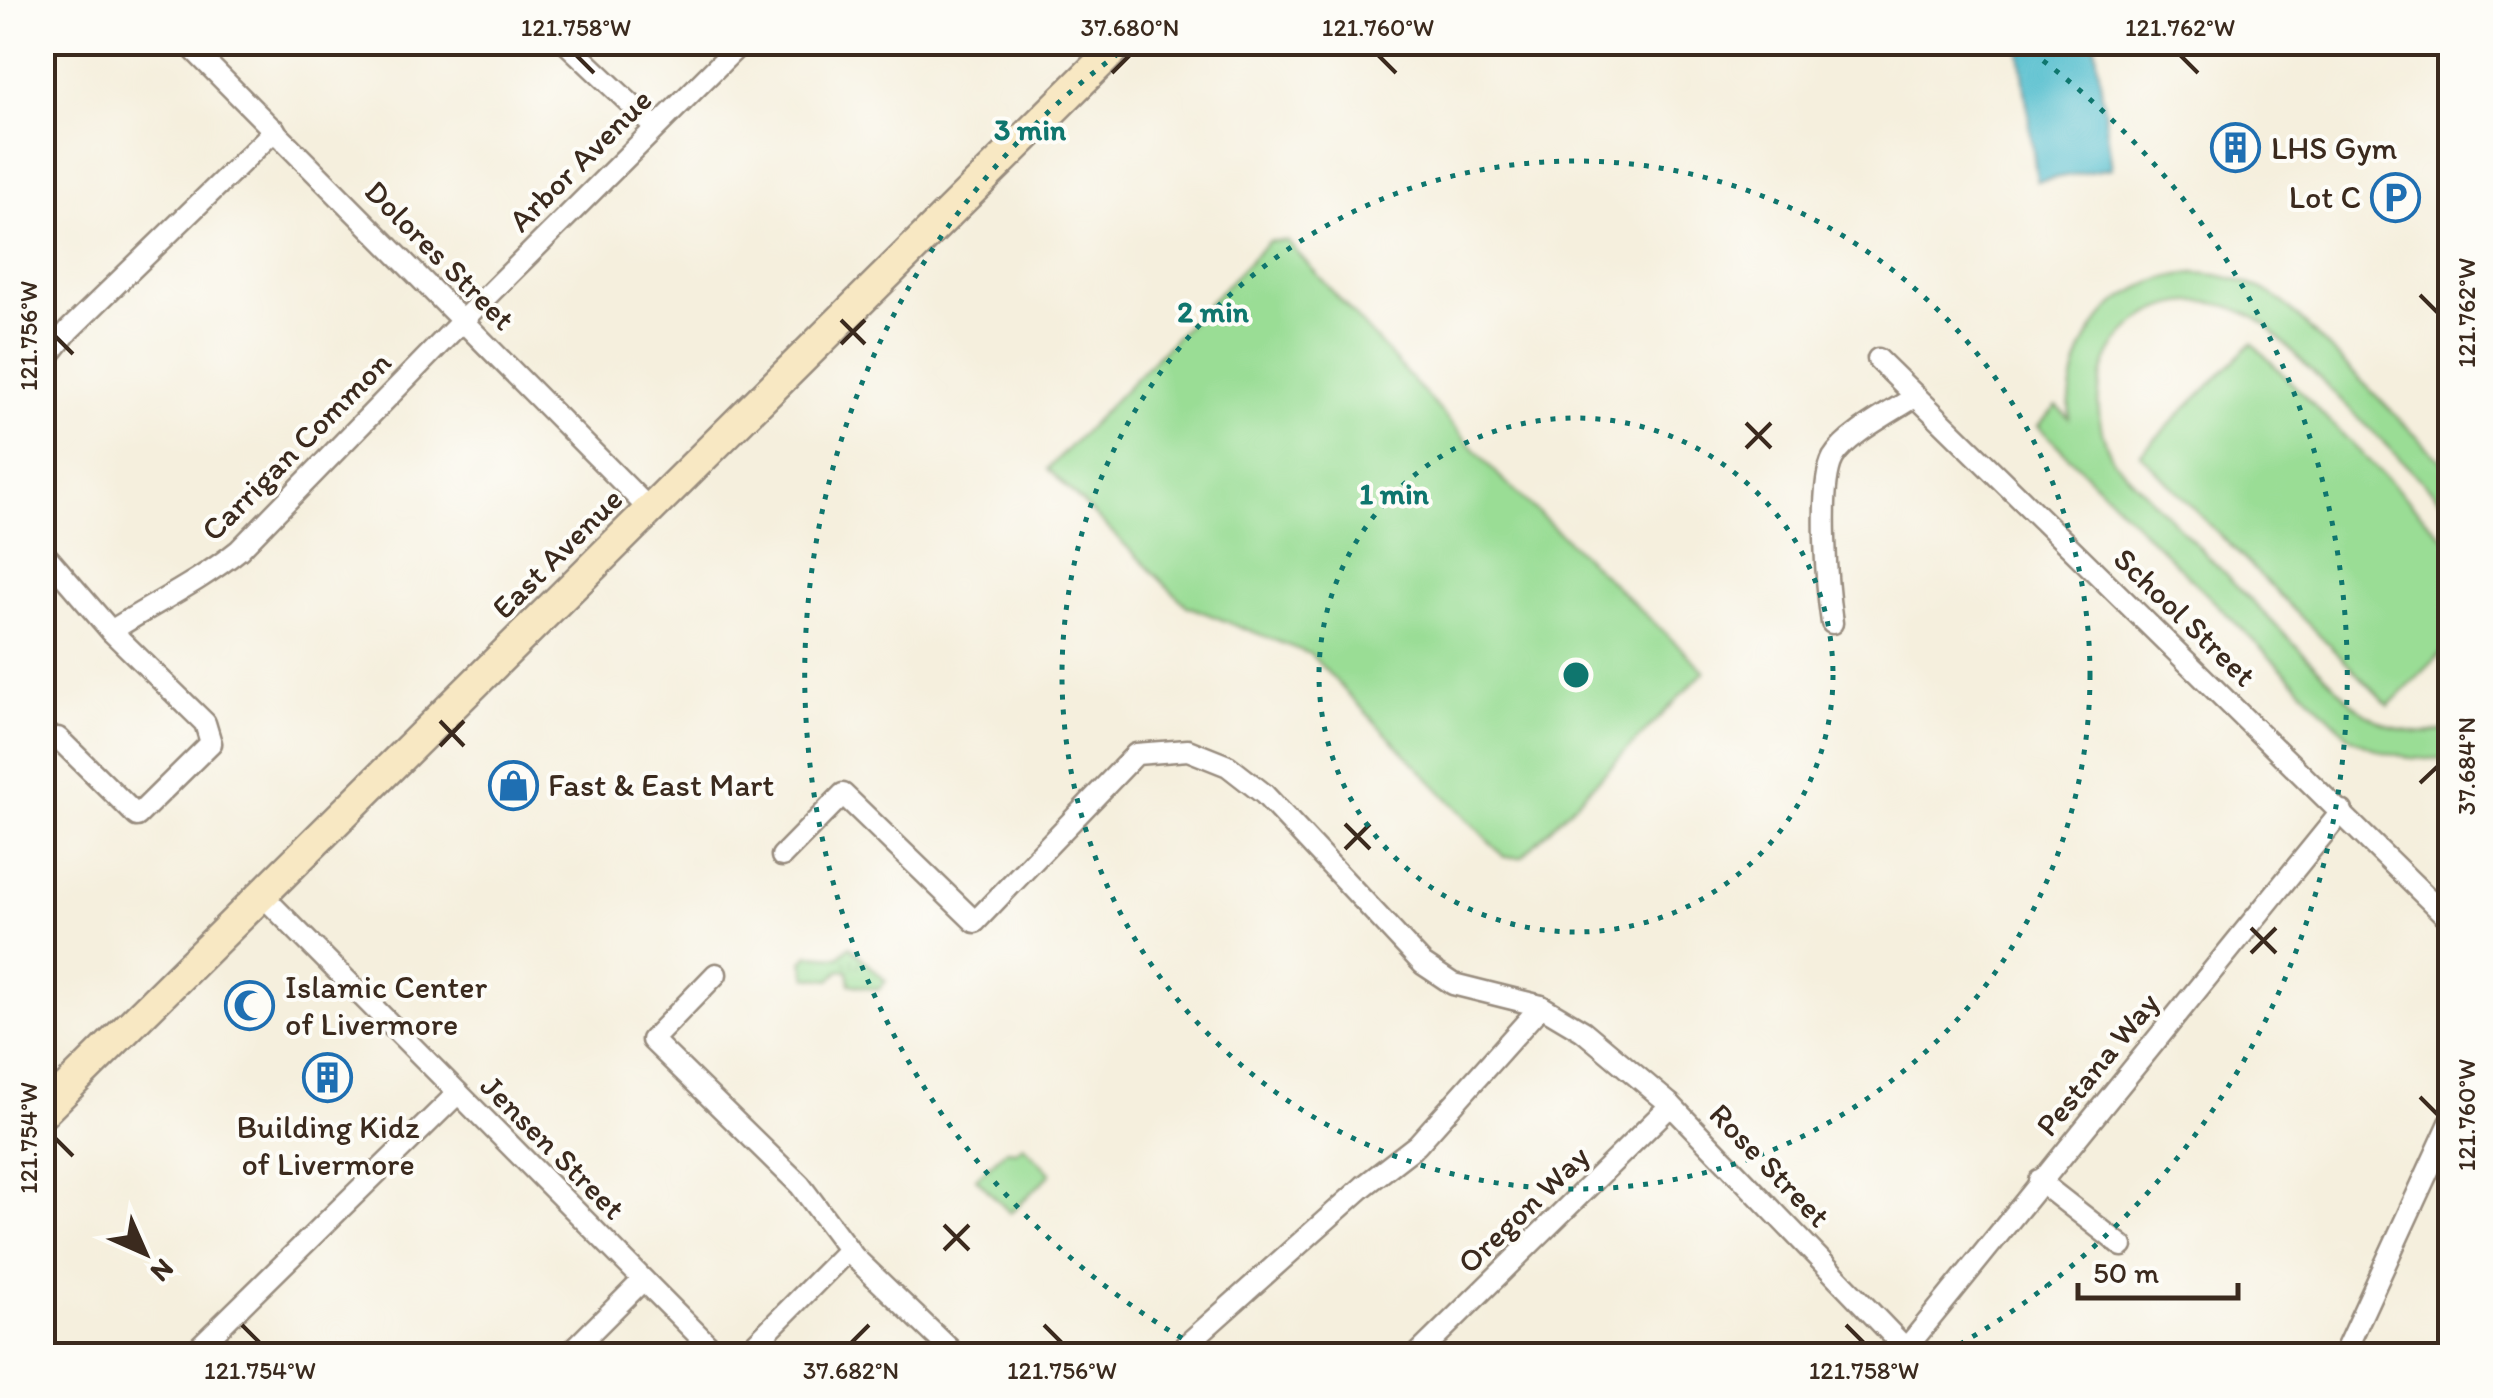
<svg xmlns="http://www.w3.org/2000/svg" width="2493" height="1398" font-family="Itim,sans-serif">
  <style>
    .grass { fill: url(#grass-tufts); stroke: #6a845a; stroke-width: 2.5 }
    .pitch { fill: #9add95; stroke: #6a845a; stroke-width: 2.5 }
    .water { fill: #53bece; stroke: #477476; stroke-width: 2.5 }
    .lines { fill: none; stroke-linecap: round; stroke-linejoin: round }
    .minor-casing { stroke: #988c7e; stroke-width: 25 }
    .secondary-casing { stroke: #988c7e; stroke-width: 35 }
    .minor { stroke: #fff; stroke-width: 20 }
    .secondary { stroke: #f8e8c3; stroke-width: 30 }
    .ticks { fill: none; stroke: #3b2a1e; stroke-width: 4 }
    .ring { fill: none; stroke: #0f766e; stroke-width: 5; stroke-dasharray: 5 10 }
    .labels { text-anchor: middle; stroke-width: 8; stroke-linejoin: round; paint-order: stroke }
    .poi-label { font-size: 32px; fill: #3b2a1e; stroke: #fdfcf7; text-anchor: start }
    .street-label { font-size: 32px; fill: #3b2a1e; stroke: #fdfcf7 }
    .centre { fill: #0f766e; stroke: #fdfcf7; stroke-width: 5 }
    .ring-label { font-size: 30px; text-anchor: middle; font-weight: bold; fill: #0f766e; stroke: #fdfcf7; stroke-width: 8; stroke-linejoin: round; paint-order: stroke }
    .neatline { fill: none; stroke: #3b2a1e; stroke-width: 4 }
    .ticks-label { font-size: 25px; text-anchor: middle; fill: #3b2a1e }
  </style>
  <defs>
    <pattern id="grass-tufts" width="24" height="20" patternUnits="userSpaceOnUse" patternTransform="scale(2.5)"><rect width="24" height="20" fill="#9add95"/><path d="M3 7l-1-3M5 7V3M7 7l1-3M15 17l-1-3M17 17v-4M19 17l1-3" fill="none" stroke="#86be80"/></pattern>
  </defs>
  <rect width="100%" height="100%" fill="#fdfcf7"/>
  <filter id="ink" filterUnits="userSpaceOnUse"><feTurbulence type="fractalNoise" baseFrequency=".01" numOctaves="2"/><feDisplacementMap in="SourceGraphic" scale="20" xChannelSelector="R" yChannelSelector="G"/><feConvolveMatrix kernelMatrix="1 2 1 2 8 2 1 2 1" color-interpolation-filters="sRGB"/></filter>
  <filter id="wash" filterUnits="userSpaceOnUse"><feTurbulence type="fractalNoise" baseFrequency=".0048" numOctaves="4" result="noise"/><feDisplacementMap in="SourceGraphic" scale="40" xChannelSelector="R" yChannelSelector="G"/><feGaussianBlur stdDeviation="2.25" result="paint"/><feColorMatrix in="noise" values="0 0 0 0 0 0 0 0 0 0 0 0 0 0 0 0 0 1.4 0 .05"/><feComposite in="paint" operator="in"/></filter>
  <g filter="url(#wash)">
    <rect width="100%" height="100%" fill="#f5efdd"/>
    <!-- grass -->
    <polygon class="grass" points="850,946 886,981 878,990 850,984 848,971 840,970 830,980 807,977 803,961 809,955 839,957"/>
    <!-- pitch -->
    <g class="pitch">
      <polygon points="1269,241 1287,241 1497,474 1705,671 1522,857 1504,857 1310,654 1187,606 1048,469"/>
      <path d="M2193,273C2228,274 2255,283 2284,303L2450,470V509L2265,324C2166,257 2059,354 2113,460L2354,705C2381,727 2416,739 2450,729V757C2413,763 2382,755 2350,737L2038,426L2057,406L2069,418C2071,337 2109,283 2193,273Z"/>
      <polygon points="2252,343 2450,543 2450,645 2389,706 2140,454"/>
      <polygon points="1023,1145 1051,1174 1010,1213 976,1178 1006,1150 1016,1151"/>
    </g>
    <!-- water -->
    <polygon class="water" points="2038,43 2095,43 2112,168 2037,181 2019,44"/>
  </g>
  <g filter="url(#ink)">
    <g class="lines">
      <defs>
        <g id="minor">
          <polyline points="186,42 650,510"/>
          <polyline points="565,42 655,127"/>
          <polyline points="1878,359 2450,920"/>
          <polyline points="42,364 69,330 275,130"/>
          <polyline points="42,551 111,631 205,723 211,743 137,816 58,738"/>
          <path d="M1832,623C1827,590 1818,486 1833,458C1846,435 1894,411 1916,396"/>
          <path d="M111,631C153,604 199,582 239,550L462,321L742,42"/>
          <polyline points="782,856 843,794 975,922 1136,754 1188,750 1228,766 1264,794 1423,964 1453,984 1541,1006"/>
          <polyline points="262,895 719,1356"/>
          <polyline points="716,974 652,1040 800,1185 854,1257 957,1356"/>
          <polyline points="2039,1181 2122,1246"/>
          <polyline points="190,1356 458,1093"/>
          <polyline points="567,1356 643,1280"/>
          <polyline points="743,1356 848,1250"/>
          <polyline points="1174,1356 1364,1186 1417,1145 1541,1006 1583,1031 1671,1105 1906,1349"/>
          <polyline points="1416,1356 1671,1105"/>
          <polyline points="1900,1356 2342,811"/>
          <polyline points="2343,1356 2450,1123"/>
        </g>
        <polyline id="secondary" points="42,1113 1121,42"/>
      </defs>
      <!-- minor casing -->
      <use href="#minor" class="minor-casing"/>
      <!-- secondary casing -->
      <use href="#secondary" class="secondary-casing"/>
      <!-- minor -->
      <use href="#minor" class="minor"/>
      <!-- secondary -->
      <use href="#secondary" class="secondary"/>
    </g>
  </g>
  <!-- ticks -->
  <path class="ticks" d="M576,55L594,73M1378,55L1396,73M2180,55L2198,73M1112,73L1130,55M2420,295L2438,313M841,320L865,344M55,336L73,354M841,344L865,320M1746,423L1771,448M1746,448L1771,423M440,721L464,746M440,746L464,721M2420,783L2438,766M1345,824L1370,849M1345,849L1370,824M2251,928L2276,953M2251,953L2276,928M2420,1097L2438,1115M55,1138L73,1156M944,1225L969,1250M944,1250L969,1225M242,1325L260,1343M1044,1325L1062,1343M1846,1325L1864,1343M851,1343L869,1325"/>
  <!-- distance rings -->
  <g class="ring">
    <circle cx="1576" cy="675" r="257"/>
    <circle cx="1576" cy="675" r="514"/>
    <path d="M1208 1353A772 772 0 0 1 1133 43M2019 43A772 772 0 0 1 1944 1353"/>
  </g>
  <!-- icons -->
  <defs>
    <symbol id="building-ring" viewBox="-11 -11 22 22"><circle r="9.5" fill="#fdfcf7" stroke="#1f6fb2" stroke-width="1.5"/><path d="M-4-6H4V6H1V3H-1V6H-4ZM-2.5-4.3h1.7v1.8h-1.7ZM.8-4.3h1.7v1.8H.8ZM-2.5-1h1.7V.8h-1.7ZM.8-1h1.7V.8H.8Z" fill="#1f6fb2"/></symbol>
    <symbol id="parking-ring" viewBox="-11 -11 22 22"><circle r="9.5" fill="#fdfcf7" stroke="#1f6fb2" stroke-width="1.5"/><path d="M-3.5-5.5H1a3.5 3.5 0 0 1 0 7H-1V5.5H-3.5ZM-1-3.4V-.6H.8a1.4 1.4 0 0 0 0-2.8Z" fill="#1f6fb2"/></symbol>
    <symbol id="shop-ring" viewBox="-11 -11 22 22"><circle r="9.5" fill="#fdfcf7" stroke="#1f6fb2" stroke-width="1.5"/><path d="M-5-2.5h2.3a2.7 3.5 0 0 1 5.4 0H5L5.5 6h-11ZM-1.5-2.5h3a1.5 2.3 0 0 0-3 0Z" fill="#1f6fb2"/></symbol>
    <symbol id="mosque-ring" viewBox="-11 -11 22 22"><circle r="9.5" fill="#fdfcf7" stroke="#1f6fb2" stroke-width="1.5"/><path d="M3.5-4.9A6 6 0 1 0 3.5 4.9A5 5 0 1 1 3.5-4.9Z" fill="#1f6fb2"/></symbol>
  </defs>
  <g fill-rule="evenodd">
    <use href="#building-ring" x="2208" y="120" width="55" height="55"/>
    <use href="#parking-ring" x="2368" y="170" width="55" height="55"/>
    <use href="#shop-ring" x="486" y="758" width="55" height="55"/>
    <use href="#mosque-ring" x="222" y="978" width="55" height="55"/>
    <use href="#building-ring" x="300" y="1050" width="55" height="55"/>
  </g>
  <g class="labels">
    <!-- poi labels -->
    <g class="poi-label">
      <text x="2271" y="159">LHS Gym</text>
      <text x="2361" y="208" text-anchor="end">Lot C</text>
      <text x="548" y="796">Fast &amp; East Mart</text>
      <text x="285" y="998">Islamic Center<tspan x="285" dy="37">of Livermore</tspan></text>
      <text x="328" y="1138" text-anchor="middle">Building Kidz<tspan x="328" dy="37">of Livermore</tspan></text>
    </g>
    <!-- street labels -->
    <g class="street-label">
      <text transform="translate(580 160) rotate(-45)" y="11">Arbor Avenue</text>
      <text transform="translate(440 255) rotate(45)" y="11">Dolores Street</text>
      <text transform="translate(296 446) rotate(-45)" y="11">Carrigan Common</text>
      <text transform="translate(557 553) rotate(-45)" y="11">East Avenue</text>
      <text transform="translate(2185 617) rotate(44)" y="11">School Street</text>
      <text transform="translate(2097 1064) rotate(-51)" y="11">Pestana Way</text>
      <text transform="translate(553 1147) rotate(45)" y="11">Jensen Street</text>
      <text transform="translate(1770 1165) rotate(46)" y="11">Rose Street</text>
      <text transform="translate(1523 1209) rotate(-44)" y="11">Oregon Way</text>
    </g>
  </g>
  <circle cx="1576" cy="675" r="15" class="centre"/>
  <g class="ring-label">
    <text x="1030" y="140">3 min</text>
    <text x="1213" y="322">2 min</text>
    <text x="1394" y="504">1 min</text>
  </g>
  <!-- margin -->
  <rect width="2493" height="1398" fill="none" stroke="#fdfcf7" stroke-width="110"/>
  <!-- north arrow -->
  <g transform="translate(145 1253) rotate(135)" stroke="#fdfcf7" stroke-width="8" paint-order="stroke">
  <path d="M0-8L18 38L0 25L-18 38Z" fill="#3b2a1e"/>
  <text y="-15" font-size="28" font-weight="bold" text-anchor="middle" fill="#3b2a1e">N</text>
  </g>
  <!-- scale -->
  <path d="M2078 1283v15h160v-15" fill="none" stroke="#3b2a1e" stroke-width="5"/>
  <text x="2093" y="1283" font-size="30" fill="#3b2a1e" stroke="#fdfcf7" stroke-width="8" paint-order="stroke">50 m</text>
  <rect x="55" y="55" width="2383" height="1288" class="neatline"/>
  <g class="ticks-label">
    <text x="576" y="36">121.758°W</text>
    <text x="1130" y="36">37.680°N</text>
    <text x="1378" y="36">121.760°W</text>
    <text x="2180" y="36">121.762°W</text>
    <text transform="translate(2466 313) rotate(-90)" y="9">121.762°W</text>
    <text transform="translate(28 336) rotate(-90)" y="9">121.756°W</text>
    <text transform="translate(2466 766) rotate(-90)" y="9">37.684°N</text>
    <text transform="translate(2466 1115) rotate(-90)" y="9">121.760°W</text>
    <text transform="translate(28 1138) rotate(-90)" y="9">121.754°W</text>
    <text x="260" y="1379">121.754°W</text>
    <text x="851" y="1379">37.682°N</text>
    <text x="1062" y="1379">121.756°W</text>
    <text x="1864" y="1379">121.758°W</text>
  </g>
</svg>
